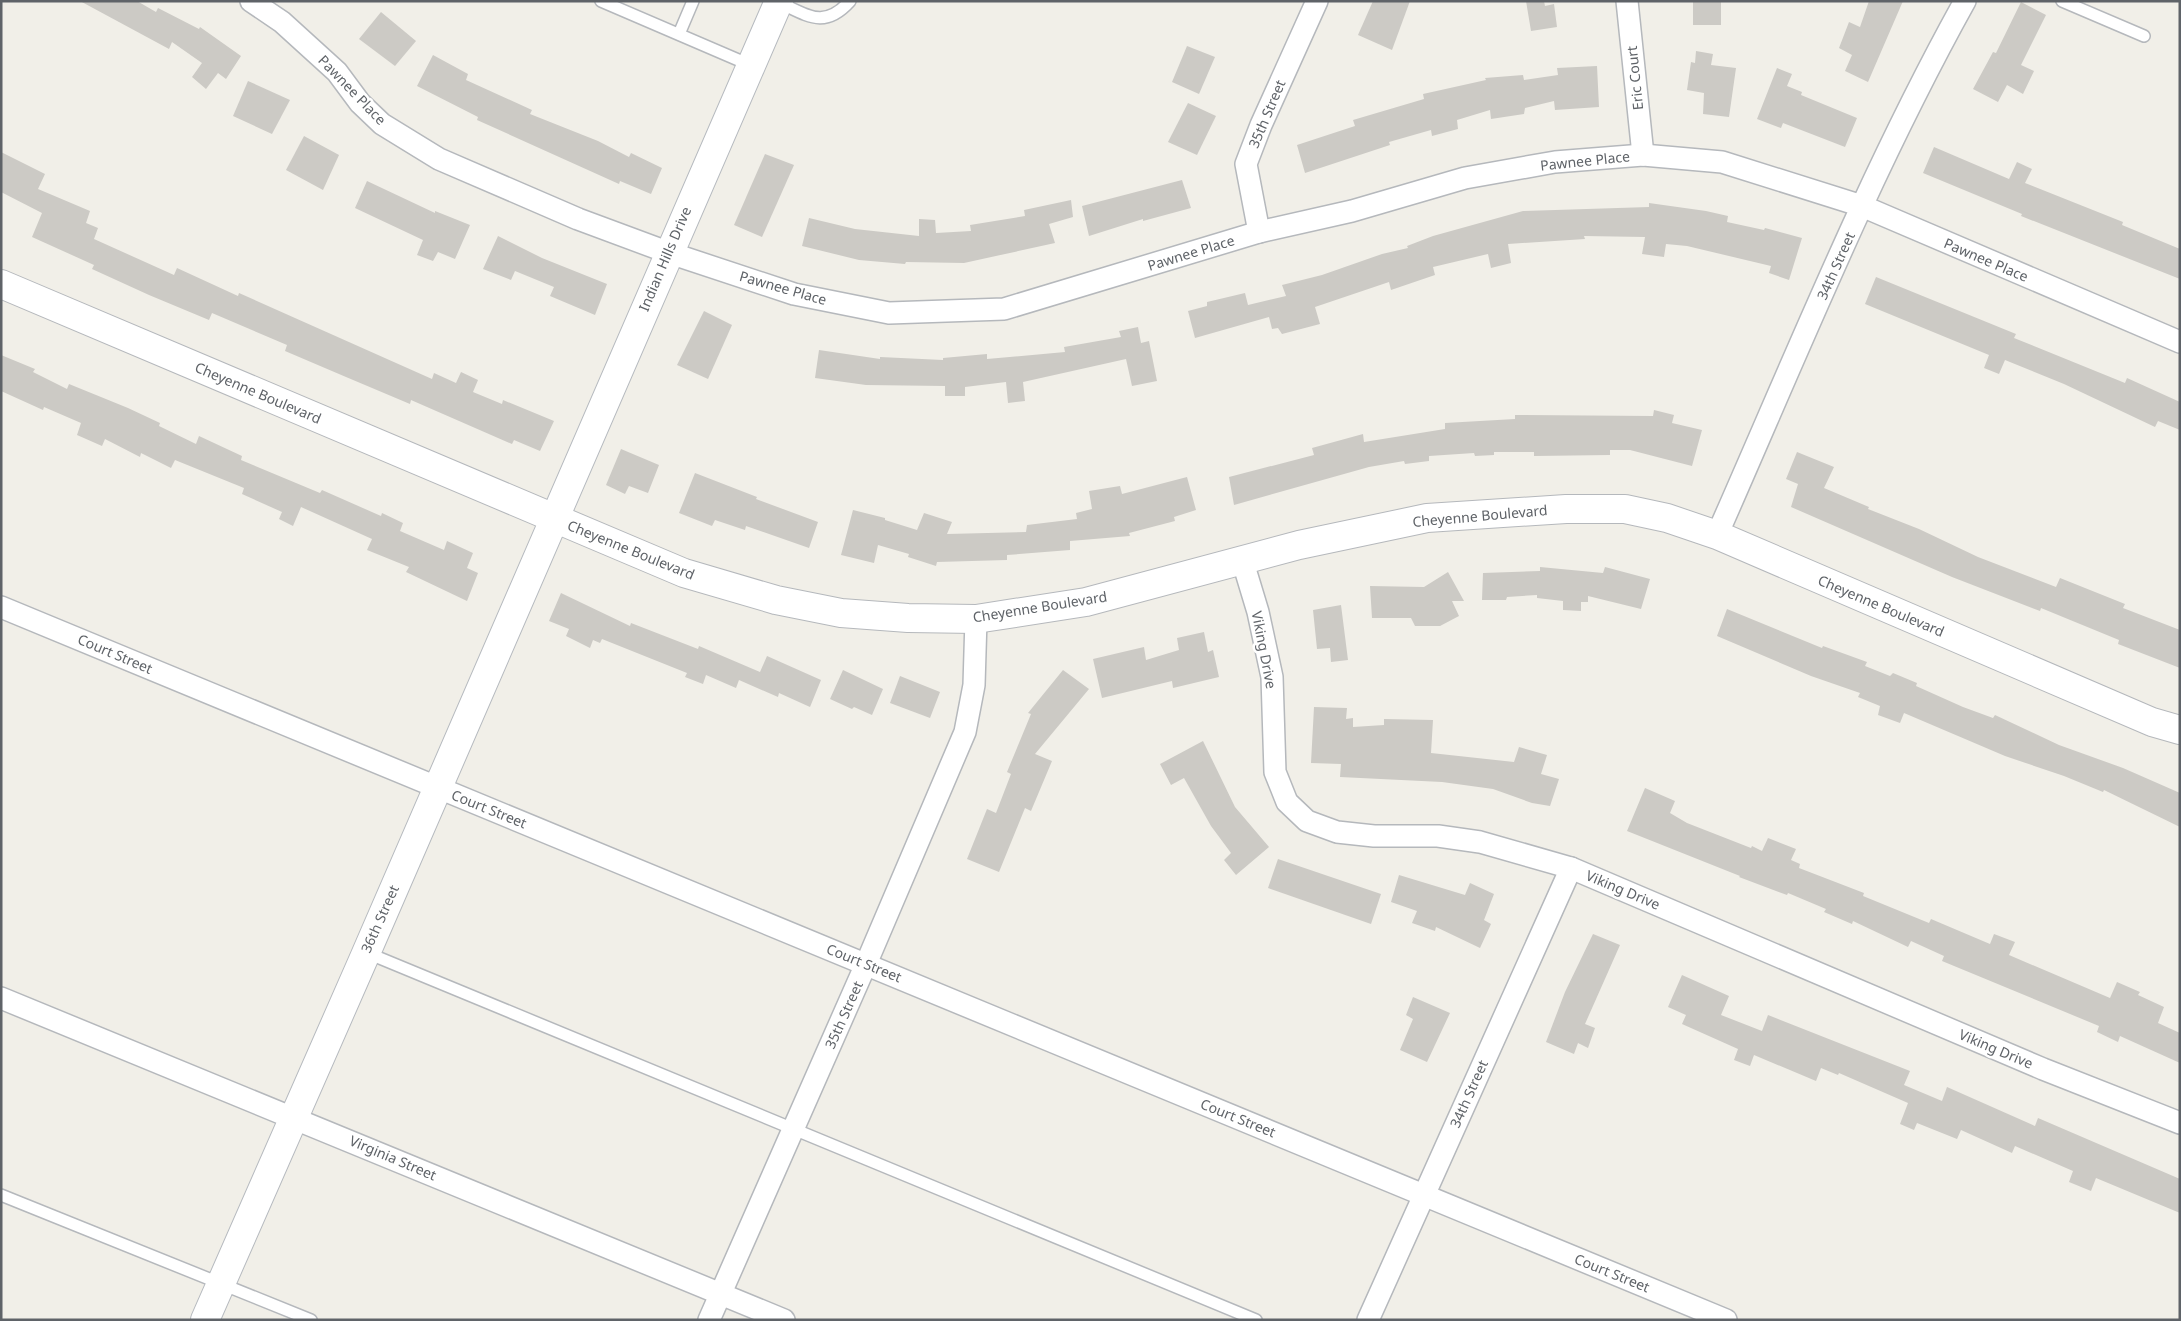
<svg xmlns="http://www.w3.org/2000/svg" width="2181" height="1321" font-family="'Noto Sans',sans-serif">
  <style>
    .building { fill: #cccac5 }
    .lines { fill: none; stroke-linecap: round; stroke-linejoin: round }
    .service-casing { stroke: #b5b8bc; stroke-width: 14 }
    .minor-casing { stroke: #b5b8bc; stroke-width: 24 }
    .tertiary-casing { stroke: #b5b8bc; stroke-width: 30 }
    .secondary-casing { stroke: #b6babf; stroke-width: 30 }
    .service { stroke: #fff; stroke-width: 11 }
    .minor { stroke: #fff; stroke-width: 21 }
    .tertiary { stroke: #fff; stroke-width: 28 }
    .secondary { stroke: #fff; stroke-width: 28 }
    .labels { text-anchor: middle; stroke-width: 5; stroke-linejoin: round; paint-order: stroke }
    .street-label { font-size: 14px; fill: #5f6368; stroke: #fff }
  </style>
  <rect width="100%" height="100%" fill="#f1efe8"/>
  <!-- building -->
  <g class="building">
    <polygon points="80,1 137,1 156,12 158,8 199,29 200,27 241,56 226,79 218,73 206,89 192,77 202,63 172,42 169,49"/>
    <polygon points="1373,1 1410,1 1392,50 1358,35"/>
    <polygon points="1526,1 1544,1 1545,6 1554,4 1557,27 1531,31"/>
    <rect x="1693" y="1" width="28" height="24"/>
    <polygon points="1869,1 1903,1 1868,82 1845,71 1852,55 1839,48 1849,22 1860,27"/>
    <polygon points="2021,2 2046,15 2021,65 2034,71 2023,94 2007,85 1998,102 1973,89 1993,52 1996,53"/>
    <polygon points="381,12 416,41 395,66 359,39"/>
    <polygon points="1187,46 1215,57 1199,94 1172,82"/>
    <polygon points="1696,51 1713,54 1711,65 1736,68 1729,117 1703,114 1704,93 1687,90 1691,62 1695,63"/>
    <polygon points="433,55 468,74 466,80 532,110 530,114 598,141 629,157 631,153 662,168 651,194 620,181 619,184 477,120 478,117 417,86"/>
    <polygon points="1597,66 1599,107 1555,110 1554,101 1525,108 1524,114 1491,119 1490,110 1457,120 1458,129 1432,136 1431,130 1389,142 1390,145 1305,173 1297,145 1355,126 1353,120 1424,99 1423,94 1486,80 1485,78 1523,75 1524,80 1558,75 1557,68"/>
    <polygon points="1777,68 1792,74 1787,86 1802,92 1801,95 1857,118 1845,147 1783,123 1781,128 1757,119"/>
    <polygon points="248,81 290,100 272,134 233,116"/>
    <polygon points="1188,103 1216,116 1197,155 1168,142"/>
    <polygon points="304,136 339,155 323,190 286,170"/>
    <polygon points="1934,147 2009,179 2017,162 2032,169 2025,183 2123,222 2122,225 2180,249 2180,279 2021,216 2022,214 1923,173"/>
    <polygon points="1,152 45,174 38,189 90,211 86,223 98,228 94,239 174,275 177,268 238,296 239,293 432,379 434,373 456,383 461,372 478,380 473,392 502,404 503,400 554,421 540,451 514,440 512,444 411,400 410,404 346,377 285,351 287,345 212,313 209,320 149,295 92,269 94,265 32,237 42,213 1,192"/>
    <polygon points="765,154 794,165 762,237 734,225"/>
    <polygon points="1182,180 1191,208 1143,221 1143,219 1089,236 1082,206"/>
    <polygon points="367,181 435,213 435,211 470,225 455,259 438,252 433,261 417,255 423,240 355,208"/>
    <polygon points="1071,200 1073,217 1049,224 1055,243 964,263 906,262 905,264 859,260 802,246 809,218 855,229 919,236 919,219 935,220 936,233 971,231 970,225 1025,216 1024,210"/>
    <polygon points="1649,203 1706,211 1728,216 1727,222 1764,230 1765,228 1802,238 1789,280 1769,273 1771,266 1687,246 1666,244 1664,257 1642,254 1645,237 1584,236 1585,239 1508,244 1511,263 1491,268 1488,254 1433,267 1435,275 1391,290 1389,282 1315,307 1320,324 1282,334 1278,328 1272,329 1269,317 1195,338 1188,311 1207,306 1207,302 1245,293 1248,305 1286,296 1282,285 1322,275 1382,254 1408,248 1407,246 1433,236 1523,211 1649,207"/>
    <polygon points="498,236 542,258 607,284 595,315 550,296 554,287 515,271 511,280 483,269"/>
    <polygon points="1876,277 2016,334 2014,338 2125,383 2127,378 2180,402 2180,430 2158,421 2155,427 2064,384 2005,360 1999,374 1984,368 1989,355 1865,304"/>
    <polygon points="704,311 732,325 708,379 677,365"/>
    <polygon points="1138,327 1141,343 1149,341 1157,381 1132,386 1126,359 1023,382 1025,401 1008,403 1006,382 965,387 965,396 945,396 945,386 866,385 815,378 819,350 880,359 880,357 943,360 943,358 987,354 987,359 1065,352 1064,347 1121,337 1119,331"/>
    <polygon points="1,355 35,369 33,372 67,389 69,384 128,408 160,423 159,426 196,444 199,436 242,456 241,460 320,493 322,490 381,516 382,513 403,523 400,531 444,550 447,541 473,553 467,568 478,573 467,601 406,572 409,567 367,550 372,539 301,507 293,526 279,519 282,512 242,494 244,488 175,460 171,468 141,453 140,457 105,439 102,446 77,435 81,423 44,407 43,410 1,391"/>
    <polygon points="1654,410 1674,415 1672,423 1702,430 1692,466 1630,450 1610,450 1610,455 1534,456 1534,452 1494,452 1494,455 1475,456 1474,453 1429,456 1429,461 1405,464 1404,461 1369,467 1234,505 1229,477 1314,455 1312,448 1363,434 1364,442 1445,429 1445,423 1515,419 1515,415 1653,416"/>
    <polygon points="621,449 659,465 648,493 629,486 625,494 606,485"/>
    <polygon points="1797,452 1834,467 1824,488 1869,507 1868,509 1919,529 1978,557 2056,587 2060,578 2125,604 2123,608 2180,630 2180,668 2118,644 2119,640 2041,608 2040,611 1952,577 1791,507 1798,484 1786,479"/>
    <polygon points="695,473 757,497 756,499 818,522 809,548 746,526 745,530 715,520 712,526 679,513"/>
    <polygon points="1187,477 1196,510 1174,517 1175,521 1129,533 1130,536 1070,541 1070,550 1007,555 1007,560 937,562 936,566 908,557 909,554 878,545 874,563 841,555 853,510 885,518 885,520 917,530 924,513 952,522 947,534 1026,532 1027,525 1077,519 1076,513 1092,509 1089,491 1120,486 1122,494"/>
    <polygon points="1540,567 1603,573 1605,567 1650,579 1641,609 1588,596 1588,602 1581,602 1581,611 1563,610 1563,601 1537,598 1537,595 1507,597 1506,600 1482,600 1483,573 1540,571"/>
    <polygon points="1448,572 1464,601 1452,601 1459,616 1440,626 1415,626 1411,618 1372,618 1370,586 1424,587"/>
    <polygon points="561,593 630,626 631,623 698,649 699,646 760,672 767,656 821,680 810,707 779,693 778,697 739,680 736,688 706,675 703,684 685,677 687,673 602,639 600,643 593,640 590,648 566,636 569,629 549,621"/>
    <polygon points="1341,605 1348,660 1331,662 1330,648 1317,649 1313,610"/>
    <polygon points="1727,609 1822,648 1823,646 1867,662 1865,666 1890,676 1893,673 1917,683 1916,686 1963,707 1993,718 1995,715 2059,745 2123,768 2180,793 2180,827 2104,790 2103,792 2064,776 2005,756 1904,713 1900,723 1878,715 1880,706 1858,697 1860,693 1811,676 1717,636"/>
    <polygon points="1204,632 1208,652 1213,650 1219,677 1173,688 1172,681 1102,698 1093,659 1144,647 1146,660 1179,650 1177,638"/>
    <polygon points="843,670 883,689 872,715 854,707 852,709 830,699"/>
    <polygon points="1063,670 1089,689 1035,754 1052,761 1031,811 1025,808 999,872 967,859 987,809 996,813 1011,774 1007,772 1031,714 1028,713"/>
    <polygon points="900,676 940,692 930,718 890,703"/>
    <polygon points="1314,707 1347,708 1346,719 1353,718 1353,727 1384,725 1384,719 1433,720 1431,753 1514,762 1519,747 1547,755 1541,774 1559,779 1550,806 1532,803 1493,789 1442,782 1340,777 1341,764 1311,763"/>
    <polygon points="1203,741 1235,807 1269,847 1236,875 1224,860 1231,853 1211,826 1184,778 1171,785 1160,764"/>
    <polygon points="1645,788 1675,801 1670,813 1687,823 1751,848 1752,846 1762,851 1768,838 1796,849 1791,860 1800,864 1799,868 1864,893 1863,896 1929,923 1931,919 1990,944 1994,934 2015,942 2009,955 2110,998 2117,982 2140,992 2138,995 2164,1007 2158,1023 2180,1033 2180,1063 2120,1036 2118,1042 2097,1032 2099,1026 1942,961 1944,956 1911,941 1908,947 1853,921 1852,924 1824,912 1826,909 1788,893 1787,895 1739,877 1740,876 1627,831"/>
    <polygon points="1278,859 1381,894 1371,924 1268,888"/>
    <polygon points="1399,875 1465,895 1470,883 1494,894 1484,920 1491,924 1480,948 1436,927 1435,931 1412,923 1417,911 1391,902"/>
    <polygon points="1593,934 1620,945 1585,1024 1595,1028 1588,1048 1578,1043 1574,1054 1546,1042 1565,992"/>
    <polygon points="1682,975 1729,996 1721,1015 1762,1031 1768,1015 1910,1071 1904,1085 1942,1101 1947,1087 2035,1126 2038,1118 2180,1179 2180,1213 2096,1178 2091,1191 2069,1182 2073,1171 2015,1146 2012,1153 1961,1130 1957,1139 1917,1123 1914,1130 1900,1124 1908,1103 1839,1073 1838,1075 1821,1068 1816,1081 1754,1055 1750,1066 1734,1060 1738,1049 1682,1024 1686,1015 1668,1007"/>
    <polygon points="1413,997 1450,1013 1427,1062 1400,1050 1413,1019 1406,1015"/>
  </g>
  <g class="lines">
    <defs>
      <g id="service">
        <polyline points="601,1 750,65"/>
        <polyline points="2062,1 2144,36"/>
        <path d="M778,2C807,15 824,30 850,1"/>
        <polyline points="679,34 693,1"/>
        <polyline points="365,952 1256,1320"/>
        <polyline points="1,1195 311,1320"/>
      </g>
      <g id="minor">
        <polyline points="251,1 282,22 337,72 360,103 382,124 439,159 578,219 667,252 794,294 889,313 1004,309 1259,232 1352,211 1465,178 1555,162 1643,155 1722,162 1862,206 2180,342"/>
        <polyline points="1627,1 1643,155"/>
        <polyline points="1259,232 1246,164 1261,125 1317,1"/>
        <path d="M1717,535C1796,356 1870,172 1965,1"/>
        <polyline points="1242,559 1258,612 1272,677 1275,772 1287,802 1307,821 1337,832 1374,836 1438,836 1480,842 1571,868 2043,1069 2180,1123"/>
        <polyline points="1,607 1726,1320"/>
        <polyline points="1,998 784,1320"/>
        <polyline points="709,1320 866,964 965,732 974,685 976,619"/>
        <polyline points="1368,1320 1571,868"/>
      </g>
      <polyline id="tertiary" points="1,284 684,573 776,600 841,613 908,618 976,619 1086,602 1299,545 1427,518 1566,509 1625,509 1667,518 1717,535 2152,722 2180,730"/>
      <path id="secondary" d="M205,1320C400,882 585,440 779,1"/>
    </defs>
    <!-- service casing -->
    <use href="#service" class="service-casing"/>
    <!-- minor casing -->
    <use href="#minor" class="minor-casing"/>
    <!-- tertiary casing -->
    <use href="#tertiary" class="tertiary-casing"/>
    <!-- secondary casing -->
    <use href="#secondary" class="secondary-casing"/>
    <!-- service -->
    <use href="#service" class="service"/>
    <!-- minor -->
    <use href="#minor" class="minor"/>
    <!-- tertiary -->
    <use href="#tertiary" class="tertiary"/>
    <!-- secondary -->
    <use href="#secondary" class="secondary"/>
  </g>
  <g class="labels">
    <!-- street labels -->
    <g class="street-label">
      <text transform="translate(1635 78) rotate(-96)" y="5">Eric Court</text>
      <text transform="translate(352 90) rotate(46)" y="5">Pawnee Place</text>
      <text transform="translate(1267 114) rotate(-67)" y="5">35th Street</text>
      <text transform="translate(1585 161) rotate(-6)" y="5">Pawnee Place</text>
      <text transform="translate(1191 253) rotate(-17)" y="5">Pawnee Place</text>
      <text transform="translate(665 259) rotate(-67)" y="5">Indian Hills Drive</text>
      <text transform="translate(1986 260) rotate(23)" y="5">Pawnee Place</text>
      <text transform="translate(1836 266) rotate(-66)" y="5">34th Street</text>
      <text transform="translate(783 288) rotate(16)" y="5">Pawnee Place</text>
      <text transform="translate(258 393) rotate(23)" y="5">Cheyenne Boulevard</text>
      <text transform="translate(1480 516) rotate(-5)" y="5">Cheyenne Boulevard</text>
      <text transform="translate(631 550) rotate(22)" y="5">Cheyenne Boulevard</text>
      <text transform="translate(1881 606) rotate(23)" y="5">Cheyenne Boulevard</text>
      <text transform="translate(1040 607) rotate(-9)" y="5">Cheyenne Boulevard</text>
      <text transform="translate(1264 650) rotate(79)" y="5">Viking Drive</text>
      <text transform="translate(115 654) rotate(23)" y="5">Court Street</text>
      <text transform="translate(489 809) rotate(22)" y="5">Court Street</text>
      <text transform="translate(1623 890) rotate(23)" y="5">Viking Drive</text>
      <text transform="translate(380 919) rotate(-66)" y="5">36th Street</text>
      <text transform="translate(864 963) rotate(22)" y="5">Court Street</text>
      <text transform="translate(844 1015) rotate(-66)" y="5">35th Street</text>
      <text transform="translate(1996 1049) rotate(23)" y="5">Viking Drive</text>
      <text transform="translate(1469 1094) rotate(-66)" y="5">34th Street</text>
      <text transform="translate(1238 1118) rotate(22)" y="5">Court Street</text>
      <text transform="translate(393 1158) rotate(23)" y="5">Virginia Street</text>
      <text transform="translate(1612 1273) rotate(22)" y="5">Court Street</text>
    </g>
  </g>
  <!-- border -->
  <rect width="2181" height="1321" fill="none" stroke="#5f6368" stroke-width="5"/>
</svg>
